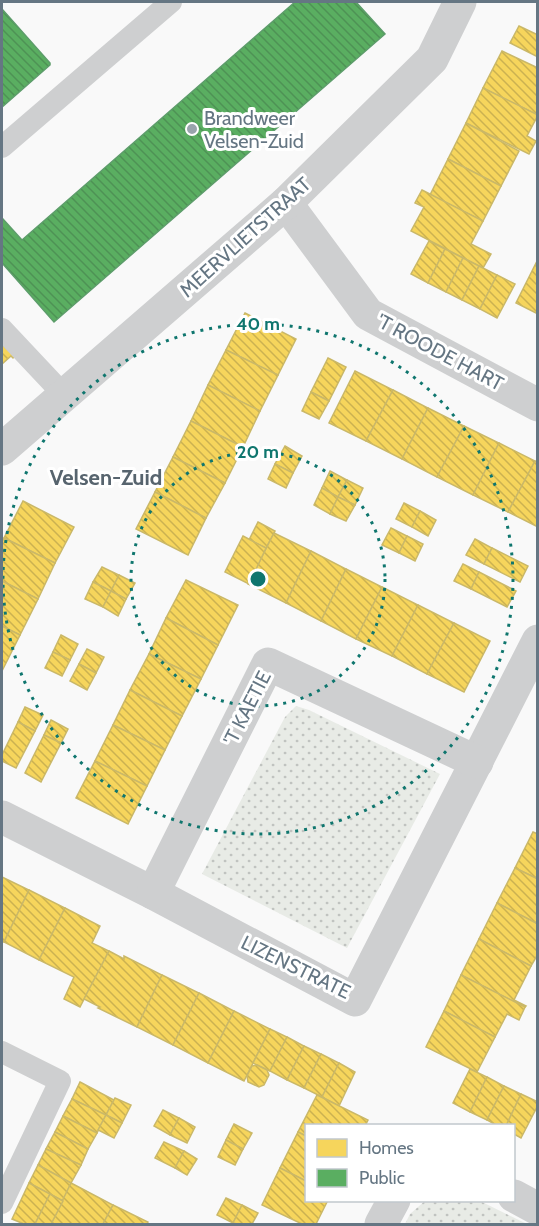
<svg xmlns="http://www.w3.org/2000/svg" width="539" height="1226" font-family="Cabin,sans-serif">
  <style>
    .grass { fill: url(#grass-dots) }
    .homes { fill: url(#homes-back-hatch); stroke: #cab868; stroke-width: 1.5 }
    .public { fill: url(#public-back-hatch); stroke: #5d9d6b; stroke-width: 1.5 }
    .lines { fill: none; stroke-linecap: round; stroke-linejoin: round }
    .service { stroke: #cecfd0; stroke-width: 22 }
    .minor { stroke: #cecfd0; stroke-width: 33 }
    .ring { fill: none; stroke: #0f766e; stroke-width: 3; stroke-dasharray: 3 6 }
    .poi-dot { fill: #99a4ac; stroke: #fff; stroke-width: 2 }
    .labels { text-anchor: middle; stroke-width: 6; stroke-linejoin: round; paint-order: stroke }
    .poi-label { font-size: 20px; fill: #657683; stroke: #fff; text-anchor: start }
    .street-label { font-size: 20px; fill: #657683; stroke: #fff }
    .quarter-label { font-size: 22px; font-weight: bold; fill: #57646e; stroke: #fff }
    .centre { fill: #0f766e; stroke: #fff; stroke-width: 3 }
    .ring-label { font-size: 18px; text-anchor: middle; font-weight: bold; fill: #0f766e; stroke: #fff; stroke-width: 6; stroke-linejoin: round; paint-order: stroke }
  </style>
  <defs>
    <pattern id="grass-dots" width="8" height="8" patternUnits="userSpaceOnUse" patternTransform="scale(1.5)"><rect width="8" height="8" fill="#e8ebe6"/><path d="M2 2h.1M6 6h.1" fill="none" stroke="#c0c3c0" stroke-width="1.8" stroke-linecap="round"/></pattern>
    <pattern id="homes-back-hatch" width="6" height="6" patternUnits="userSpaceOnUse" patternTransform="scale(1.5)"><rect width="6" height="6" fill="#f6d55c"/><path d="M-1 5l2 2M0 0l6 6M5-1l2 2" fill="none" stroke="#cbb151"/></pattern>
    <pattern id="public-back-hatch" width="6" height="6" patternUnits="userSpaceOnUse" patternTransform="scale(1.5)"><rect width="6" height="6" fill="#5aae61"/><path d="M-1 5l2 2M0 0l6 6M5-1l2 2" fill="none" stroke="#4e9255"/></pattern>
  </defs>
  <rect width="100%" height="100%" fill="#f9f9f9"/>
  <!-- grass -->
  <g class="grass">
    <polygon points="296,706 309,710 440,774 347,948 202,874 285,717"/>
    <polygon points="426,1200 480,1201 527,1224 405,1224 410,1214"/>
  </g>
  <!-- homes -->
  <g class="homes">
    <polygon points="519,26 538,35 538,57 510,43"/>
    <polygon points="502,51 538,68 538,115 483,88"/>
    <polygon points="483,88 538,115 527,136 536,141 529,154 466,123"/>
    <polygon points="466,123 519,151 501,186 448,159"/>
    <polygon points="448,159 501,186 483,221 430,195"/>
    <polygon points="422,190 483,221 471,244 491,254 483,268 411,231 424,207 415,203"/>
    <polygon points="429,241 445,249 428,283 411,274"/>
    <polygon points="445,249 463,258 446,292 428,283"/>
    <polygon points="463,258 479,266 462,300 446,292"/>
    <polygon points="538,259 538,314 516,303"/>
    <polygon points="479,266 497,275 480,309 462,300"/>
    <polygon points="497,275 515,284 497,318 480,309"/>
    <polygon points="245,313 296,339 278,375 226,350"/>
    <polygon points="2,336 17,354 13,358 11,356 2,364"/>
    <polygon points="226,350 278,375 260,411 208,385"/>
    <polygon points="328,358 346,367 329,401 311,392"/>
    <polygon points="355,371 393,390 366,441 329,423"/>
    <polygon points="208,385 260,411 243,447 191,421"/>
    <polygon points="393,390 428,408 402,459 366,441"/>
    <polygon points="311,392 329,401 319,419 302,411"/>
    <polygon points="428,408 464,426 437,477 402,459"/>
    <polygon points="191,421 243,447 225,483 173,457"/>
    <polygon points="464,426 499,443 473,495 437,477"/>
    <polygon points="499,443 535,461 508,512 473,495"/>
    <polygon points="285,446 302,456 293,473 275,464"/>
    <polygon points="173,457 225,483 206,518 155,492"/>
    <polygon points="535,461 538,463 538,527 508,512"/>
    <polygon points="275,464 293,473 286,488 268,479"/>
    <polygon points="330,471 347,480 338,497 322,488"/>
    <polygon points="347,480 363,488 355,505 338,497"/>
    <polygon points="322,488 338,497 330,514 314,505"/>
    <polygon points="155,492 206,518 188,555 136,529"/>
    <polygon points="338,497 355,505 346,521 330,514"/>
    <polygon points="23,501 74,527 55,563 4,538"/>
    <polygon points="404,503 420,511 412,527 396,519"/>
    <polygon points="420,511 436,520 428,536 412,527"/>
    <polygon points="258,522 275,531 266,548 249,540"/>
    <polygon points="391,528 407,536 399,553 382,545"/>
    <polygon points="274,533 311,551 286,603 248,584"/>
    <polygon points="243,536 266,548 249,584 225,572"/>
    <polygon points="407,536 423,544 415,561 399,553"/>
    <polygon points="4,538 55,563 38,599 2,581 2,542"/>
    <polygon points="475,539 492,548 484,564 466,555"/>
    <polygon points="492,548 528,566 520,582 484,564"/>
    <polygon points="311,551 346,569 321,621 286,603"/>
    <polygon points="463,564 479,572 471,589 454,581"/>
    <polygon points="102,567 119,575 111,591 93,582"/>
    <polygon points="346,569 382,587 356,639 321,621"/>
    <polygon points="479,572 516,591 507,607 471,589"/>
    <polygon points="119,575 135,583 126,599 111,591"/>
    <polygon points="186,580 238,605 218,645 166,618"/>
    <polygon points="2,581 38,599 20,635 2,626"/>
    <polygon points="93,582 111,591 103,607 85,599"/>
    <polygon points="382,587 418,605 392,656 356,639"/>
    <polygon points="111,591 126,599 118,616 103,607"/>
    <polygon points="418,605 454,623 427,674 392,656"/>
    <polygon points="166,618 218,645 201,679 149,654"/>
    <polygon points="454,623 490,641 464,692 427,674"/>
    <polygon points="2,626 20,635 2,671"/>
    <polygon points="61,635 78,644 70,660 53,652"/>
    <polygon points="87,649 104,657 96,673 79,664"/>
    <polygon points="53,652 70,660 62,676 45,668"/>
    <polygon points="149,654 201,679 182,716 130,690"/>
    <polygon points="79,664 96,673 87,690 70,681"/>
    <polygon points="130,690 182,716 165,750 113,725"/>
    <polygon points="25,707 43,715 35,731 18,722"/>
    <polygon points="51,720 68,729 61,743 44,735"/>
    <polygon points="18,722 35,731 16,768 2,761 2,755"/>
    <polygon points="113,725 165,750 147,786 95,761"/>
    <polygon points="44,735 61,743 41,782 25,773"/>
    <polygon points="95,761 147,786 128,824 76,798"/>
    <polygon points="533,832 538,834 538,879 515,868"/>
    <polygon points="515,868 538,879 538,924 497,903"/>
    <polygon points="2,877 29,890 4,942 2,941"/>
    <polygon points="29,890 65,908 39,960 4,942"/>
    <polygon points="497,903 538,924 538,954 531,966 479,939"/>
    <polygon points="65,908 100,926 92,943 109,951 80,1007 64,999 74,977 39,960"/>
    <polygon points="479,939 531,966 514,1000 526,1006 525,1007 461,975"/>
    <polygon points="109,951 124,959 124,956 162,975 137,1027 98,1008 100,1007 84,999"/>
    <polygon points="162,975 199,993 173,1045 137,1027"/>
    <polygon points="461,975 525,1007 519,1020 507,1014 495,1037 444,1011"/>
    <polygon points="199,993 234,1011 208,1063 173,1045"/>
    <polygon points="234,1011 270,1029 244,1081 208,1063"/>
    <polygon points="444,1011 495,1037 477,1072 426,1047"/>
    <polygon points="270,1029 287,1037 270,1071 253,1063"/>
    <polygon points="287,1037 304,1046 287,1080 270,1071"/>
    <polygon points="304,1046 321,1054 304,1088 287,1080"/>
    <polygon points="321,1054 339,1063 322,1097 304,1088"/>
    <polygon points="339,1063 355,1072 339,1106 322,1097"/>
    <polygon points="257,1065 267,1070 269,1075 264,1085 259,1087 248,1082 247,1076 252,1066"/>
    <polygon points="470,1069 487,1077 470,1112 453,1103"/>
    <polygon points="487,1077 504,1086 487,1120 470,1112"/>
    <polygon points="80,1082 114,1100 106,1115 72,1099"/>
    <polygon points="504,1086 521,1094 506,1126 498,1126 487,1120"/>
    <polygon points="521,1094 538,1102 538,1105 521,1138 514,1134 514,1126 506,1126"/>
    <polygon points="317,1095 368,1120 365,1126 306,1126 306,1136 298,1132"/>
    <polygon points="115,1098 131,1105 122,1123 106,1115"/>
    <polygon points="72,1099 106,1115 97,1133 63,1116"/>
    <polygon points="163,1110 179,1118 170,1135 154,1126"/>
    <polygon points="106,1115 122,1123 114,1138 98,1130"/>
    <polygon points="63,1116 97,1133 88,1149 55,1132"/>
    <polygon points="179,1118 195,1127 187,1143 170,1135"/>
    <polygon points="234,1124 252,1133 243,1149 226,1140"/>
    <polygon points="55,1132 88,1149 81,1165 46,1149"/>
    <polygon points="298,1132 306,1136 306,1181 280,1168"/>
    <polygon points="226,1140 243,1149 235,1165 218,1157"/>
    <polygon points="164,1142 184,1151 175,1168 155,1158"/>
    <polygon points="46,1149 81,1165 71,1183 38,1165"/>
    <polygon points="184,1151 197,1159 187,1175 175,1168"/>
    <polygon points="38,1165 71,1183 63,1201 29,1183"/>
    <polygon points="280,1168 306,1181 306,1200 328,1200 316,1224 302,1224 262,1205"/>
    <polygon points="29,1183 50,1194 35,1224 24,1224 12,1219"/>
    <polygon points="71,1183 113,1205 103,1224 51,1224"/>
    <polygon points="50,1194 63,1201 51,1224 35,1224"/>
    <polygon points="226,1198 242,1205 233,1223 217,1215"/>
    <polygon points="113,1205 148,1222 147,1224 103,1224"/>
    <polygon points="242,1205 258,1213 252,1224 237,1224 233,1223"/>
  </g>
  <!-- public -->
  <g class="public">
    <polygon points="295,2 356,2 385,34 54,322 2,263 2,218 22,240"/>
    <polygon points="2,9 50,63 50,65 2,107"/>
  </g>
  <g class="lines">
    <!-- service -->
    <g class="service">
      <polyline points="2,147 171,2"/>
      <polyline points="2,329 64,395"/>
      <polyline points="2,1052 60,1081 2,1203"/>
    </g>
    <!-- minor -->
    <g class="minor">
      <polyline points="286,203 368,314 538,405"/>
      <polyline points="2,449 286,203 432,59 460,2"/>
      <polyline points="2,817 153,893 355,1000 538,641"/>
      <polyline points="153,893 268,664 477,762"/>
      <polyline points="514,1196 538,1209"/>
      <polyline points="381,1224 394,1200"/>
    </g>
  </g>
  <!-- distance rings -->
  <g class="ring">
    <circle cx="258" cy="579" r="127"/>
    <circle cx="258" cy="579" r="255"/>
  </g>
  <!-- markers -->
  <circle class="poi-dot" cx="192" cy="129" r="6"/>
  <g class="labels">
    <!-- poi labels -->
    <g class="poi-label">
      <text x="204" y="125">Brandweer<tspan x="204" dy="23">Velsen-Zuid</tspan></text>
    </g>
    <!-- street labels -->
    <g class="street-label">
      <text transform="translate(245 237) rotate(-42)" y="7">MEERVLIETSTRAAT</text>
      <text transform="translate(440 352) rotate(28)" y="7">'T ROODE HART</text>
      <text transform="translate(247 708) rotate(-63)" y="7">'T KAETIE</text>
      <text transform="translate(296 967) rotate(26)" y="7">LIZENSTRATE</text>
    </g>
    <!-- quarter labels -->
    <g class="quarter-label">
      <text x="106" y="485">Velsen-Zuid</text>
    </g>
  </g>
  <circle cx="258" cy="579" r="9" class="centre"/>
  <g class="ring-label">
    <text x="258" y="330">40 m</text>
    <text x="258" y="458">20 m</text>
  </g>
  <!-- border -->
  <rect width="539" height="1226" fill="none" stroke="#657683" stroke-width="6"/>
  <!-- legend -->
  <rect x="305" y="1124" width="210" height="78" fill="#ffffff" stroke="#c1c8cd" stroke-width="1.5"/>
  <rect x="317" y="1139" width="30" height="18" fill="#f6d55c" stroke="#c1c8cd" stroke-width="1.5"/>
  <text x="359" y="1154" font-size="18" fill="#657683">Homes</text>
  <rect x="317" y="1169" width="30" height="18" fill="#5aae61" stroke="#c1c8cd" stroke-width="1.5"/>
  <text x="359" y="1184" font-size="18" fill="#657683">Public</text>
</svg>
